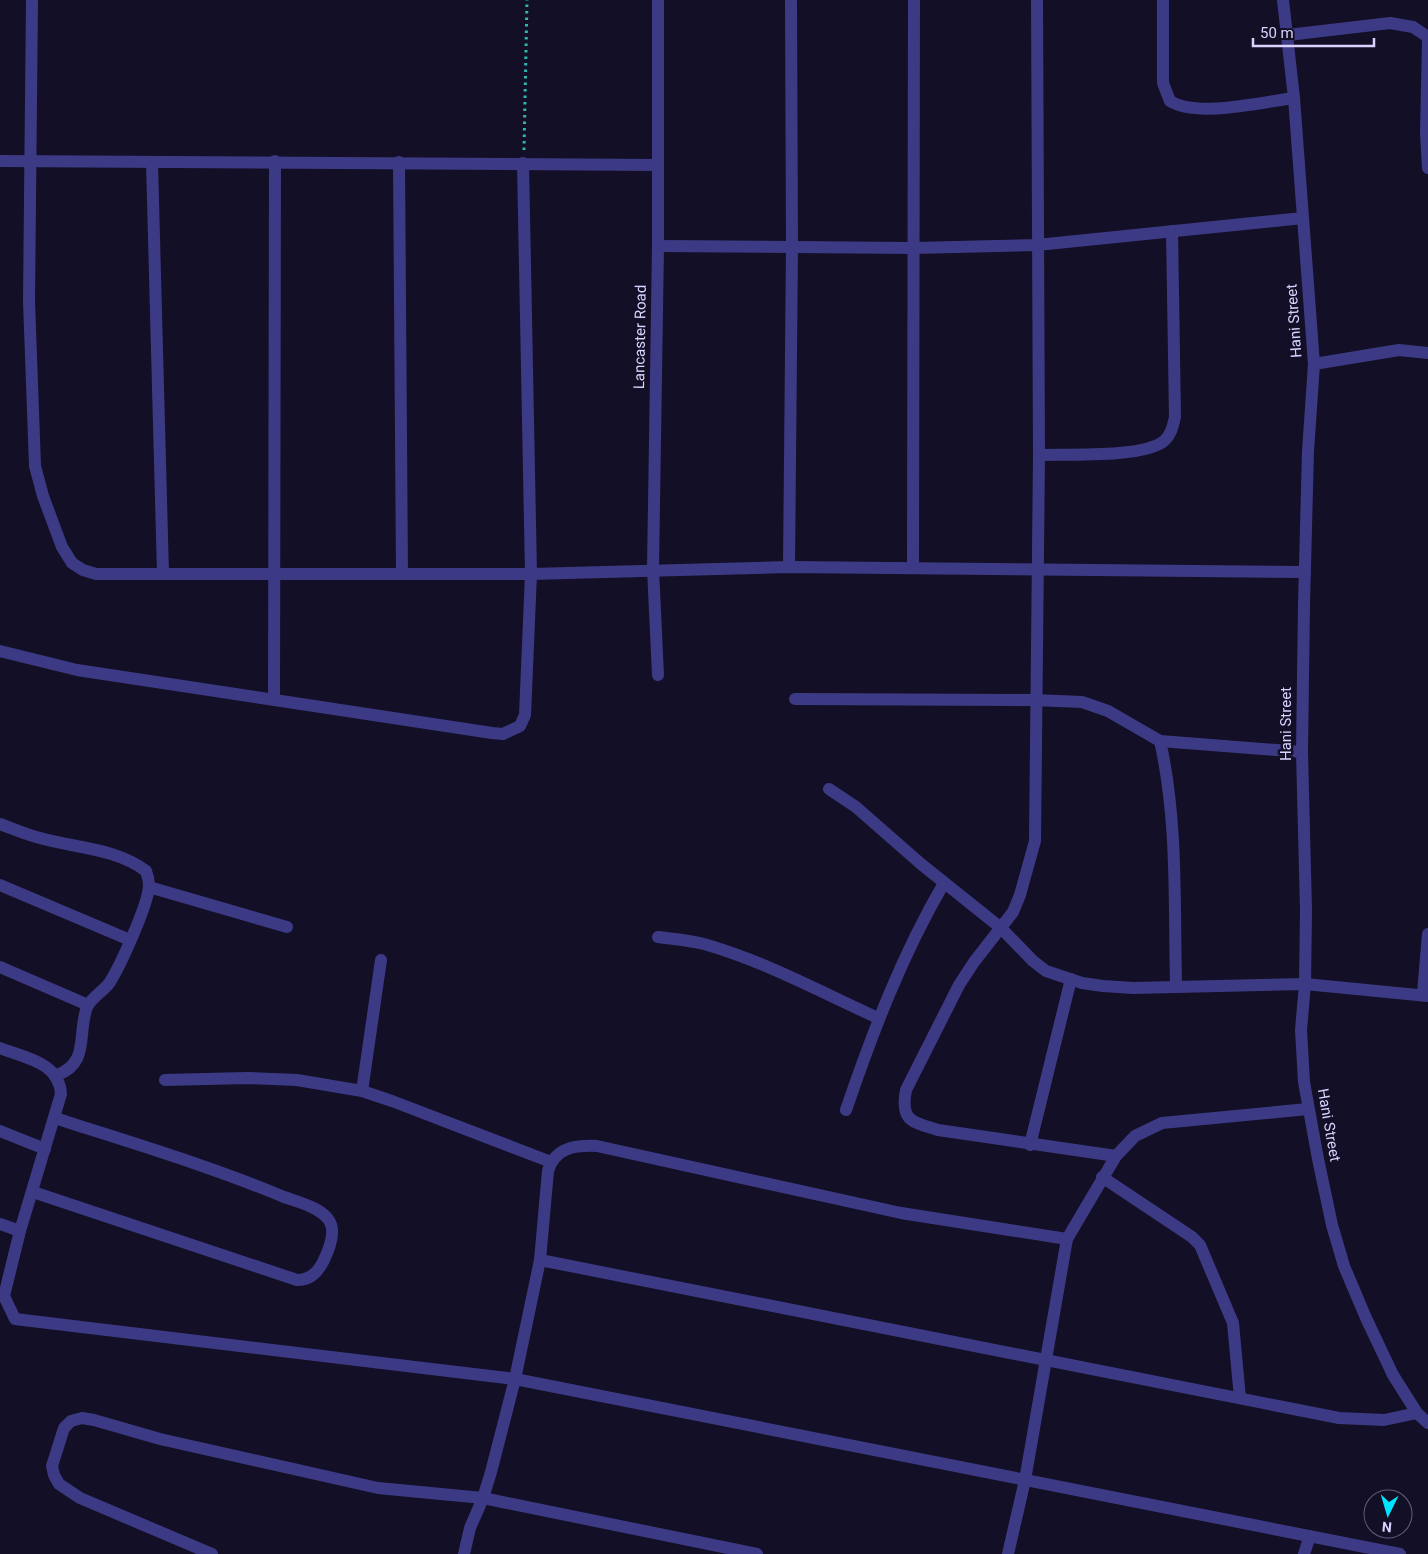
<svg xmlns="http://www.w3.org/2000/svg" width="1428" height="1554" font-family="Roboto,sans-serif">
  <style>
    .lines { fill: none; stroke-linecap: round; stroke-linejoin: round }
    .path { stroke: #2fb8b0; stroke-width: 3; stroke-dasharray: 2.5 4; stroke-linecap: butt }
    .street { stroke: #3d3a85; stroke-width: 12 }
    .labels { text-anchor: middle; stroke-width: 5; stroke-linejoin: round; paint-order: stroke }
    .street-label { font-size: 15px; fill: #d9d4ff; stroke: #130f26 }
  </style>
  <rect width="100%" height="100%" fill="#130f26"/>
  <g class="lines">
    <!-- path -->
    <polyline class="path" points="524,150 527,0"/>
    <!-- street -->
    <g class="street">
      <polyline points="32,0 29,301 35,466 43,496 62,547 72,563 83,570 96,574 531,574 789,567 1305,572"/>
      <polyline points="658,0 658,246 653,569 658,675"/>
      <path d="M1037,0L1039,455L1035,841L1020,895L1013,912L974,962L959,985L906,1090C900,1121 912,1122 938,1130L1116,1156"/>
      <path d="M1163,0V83L1170,101C1197,118 1262,102 1294,98"/>
      <polyline points="1283,0 1294,98 1314,364 1308,451 1304,604 1302,752 1306,910 1305,984 1301,1030 1304,1082 1318,1159 1332,1225 1344,1266 1366,1318 1393,1375 1417,1413 1428,1423"/>
      <polyline points="1288,35 1390,23 1413,27 1428,37"/>
      <polyline points="1428,41 1426,133 1428,168"/>
      <polyline points="0,161 657,165"/>
      <polyline points="399,162 402,573"/>
      <polyline points="152,163 163,574"/>
      <polyline points="658,246 914,248 1037,245 1303,218"/>
      <polyline points="1314,364 1399,350 1428,353"/>
      <path d="M1039,455C1066,454 1144,458 1164,441C1171,435 1173,426 1175,417L1172,231"/>
      <polyline points="789,567 792,246 791,0"/>
      <polyline points="913,567 914,0"/>
      <polyline points="0,651 77,670 492,733 503,734 520,726 525,715 531,574 523,163"/>
      <polyline points="795,699 1034,700 1082,702 1108,711 1160,741 1302,752"/>
      <polyline points="274,700 275,161"/>
      <path d="M1160,741C1178,820 1174,905 1176,985"/>
      <polyline points="829,789 856,807 921,864 1001,928 1033,961 1046,971 1082,983 1103,986 1133,988 1305,984 1428,996"/>
      <path d="M0,824C14,829 29,836 44,839C77,848 118,849 146,871C148,876 149,880 149,886C148,905 121,964 110,982C105,990 91,998 87,1007C77,1034 90,1063 57,1075"/>
      <polyline points="0,885 130,940"/>
      <polyline points="149,887 287,927"/>
      <path d="M658,937C673,939 689,940 704,944C764,961 821,992 878,1018"/>
      <polyline points="0,967 88,1005"/>
      <polyline points="1423,993 1428,934"/>
      <path d="M0,1048C25,1058 59,1062 61,1094L20,1231L4,1296L15,1319L515,1379L1400,1554"/>
      <polyline points="165,1080 247,1078 297,1080 362,1091 392,1101 551,1162"/>
      <polyline points="362,1091 381,960"/>
      <path d="M846,1110C873,1031 902,955 944,883"/>
      <polyline points="0,1131 45,1149"/>
      <polyline points="1030,1145 1071,979"/>
      <polyline points="1102,1177 1192,1237 1200,1245 1233,1323 1240,1398"/>
      <path d="M33,1192L297,1280C310,1280 317,1273 323,1262C329,1250 337,1230 328,1219C319,1207 298,1202 284,1197C210,1166 132,1143 55,1118"/>
      <polyline points="0,1224 20,1231"/>
      <polyline points="540,1260 1339,1418 1384,1420 1417,1413"/>
      <polyline points="212,1554 80,1498 59,1484 54,1475 52,1466 64,1428 71,1421 82,1418 94,1420 160,1439 378,1488 483,1498 757,1554"/>
      <path d="M464,1554L470,1528L483,1498L491,1472L515,1379L540,1260L548,1171C555,1148 574,1145 597,1146L901,1213L1067,1239"/>
      <polyline points="1008,1554 1025,1480 1067,1239 1116,1156 1135,1136 1162,1123 1308,1109"/>
      <polyline points="1304,1554 1310,1536"/>
    </g>
  </g>
  <g class="labels">
    <!-- street labels -->
    <g class="street-label">
      <text transform="translate(1294 321) rotate(-94)" y="5">Hani Street</text>
      <text transform="translate(640 337) rotate(-89)" y="5">Lancaster Road</text>
      <text transform="translate(1286 724) rotate(-90)" y="5">Hani Street</text>
      <text transform="translate(1329 1125) rotate(80)" y="5">Hani Street</text>
    </g>
  </g>
  <!-- north arrow -->
  <g transform="translate(1388 1514) rotate(185)"><circle r="24" fill="#130f26" stroke="#625e7d"/>
  <path d="M0-4L9 19L0 12L-9 19Z" fill="#00e5ff"/>
  <text y="-8" font-size="14" font-weight="bold" text-anchor="middle" fill="#d9d4ff">N</text>
  </g>
  <!-- scale -->
  <path d="M1253 38v8h121v-8" fill="none" stroke="#d9d4ff" stroke-width="2.5"/>
  <text x="1260" y="38" font-size="15" fill="#d9d4ff" stroke="#130f26" stroke-width="4" paint-order="stroke">50 m</text>
</svg>
